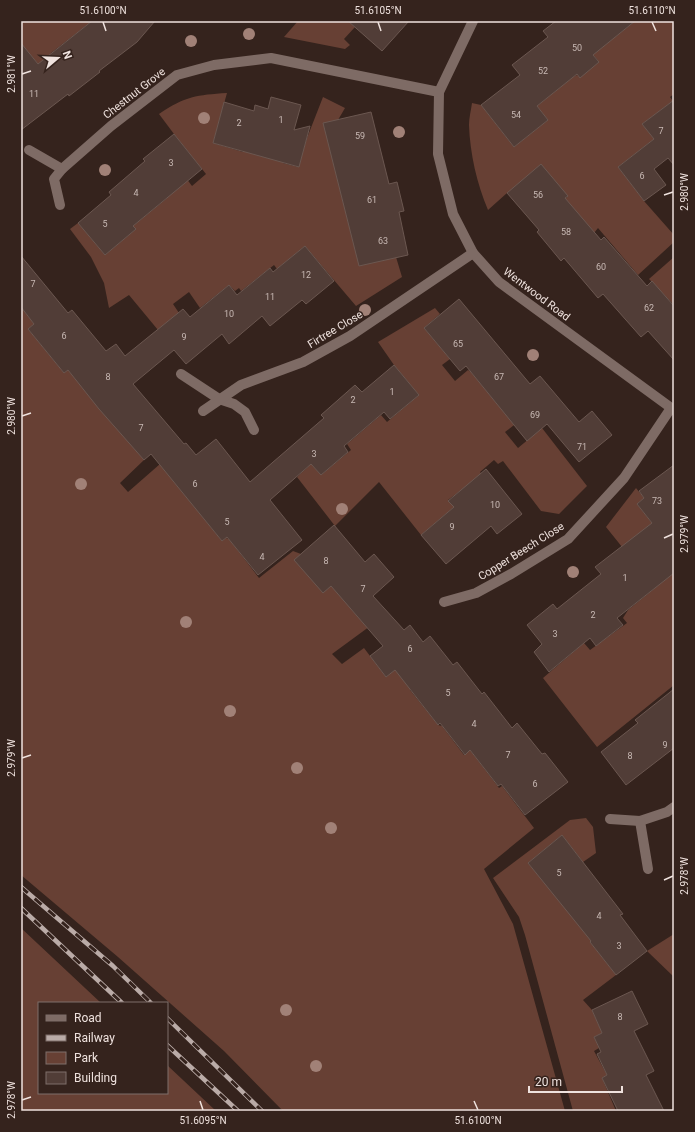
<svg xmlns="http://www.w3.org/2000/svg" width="695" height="1132" font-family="Roboto,sans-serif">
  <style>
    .green { fill: #674034 }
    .building { fill: #513d37; stroke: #6b5750 }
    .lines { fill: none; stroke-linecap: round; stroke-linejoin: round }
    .minor { stroke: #7e6b65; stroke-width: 10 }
    .rail-casing { stroke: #baaba7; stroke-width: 4.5 }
    .rail { stroke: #35231d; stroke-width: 3; stroke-dasharray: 9; stroke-linecap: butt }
    .tree { fill: #a18177 }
    .ticks { fill: none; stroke: #efe2de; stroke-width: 1.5 }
    .labels { text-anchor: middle; stroke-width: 3; stroke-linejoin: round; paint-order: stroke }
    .number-label { font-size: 9px; fill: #c8b9b4 }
    .street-label { font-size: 11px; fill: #efe2de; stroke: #35231d }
    .neatline { fill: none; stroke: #efe2de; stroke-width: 1.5 }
    .ticks-label { font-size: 10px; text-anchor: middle; fill: #efe2de }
  </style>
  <rect width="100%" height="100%" fill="#35231d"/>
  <!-- green -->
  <g class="green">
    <polygon points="21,21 92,21 51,53 44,71 29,53 21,59"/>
    <polygon points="298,21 348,21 355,27 344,39 350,45 345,49 284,37"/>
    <path d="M635,21H674V94L670,97L673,101L642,124L654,139L618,167L644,201L674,235V242L638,275L598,228L594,233L565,199L568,196L507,193L488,210C477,184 470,154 469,125C469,118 471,110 472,103L481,105L514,147L548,120L537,106L573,77L577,75L580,77L599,62L592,53L610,41Z"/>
    <path d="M227,93L213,143L243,152L248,136L288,146L283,163L298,167L307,138L323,97L345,108L338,120L396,257L402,277L356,306L305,246L277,269L274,265L241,291L239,288L235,291L229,285L200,308L189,292L173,304L179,313L158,330L129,295L109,308L104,283L91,257L70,229L78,223L105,255L136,229L133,226L166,199L186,178L192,186L206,174L174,134L159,114C185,96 197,95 227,93Z"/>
    <polygon points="674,257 674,302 673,304 649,279"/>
    <polygon points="21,307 34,324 28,329 64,373 68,370 144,460 120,483 128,492 160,464 222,541 226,538 229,539 259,578 293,551 301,554 338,580 358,603 351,609 359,618 378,602 385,612 377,621 332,654 342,664 364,648 386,677 398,667 413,687 410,690 438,725 442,726 464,755 470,750 499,788 502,786 534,828 484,869 513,924 565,1111 283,1111 224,1051 118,957 21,875"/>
    <polygon points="435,308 440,314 424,328 450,359 442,365 455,381 468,370 471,372 498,405 518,422 505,432 518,448 542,428 587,486 559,514 541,511 503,461 498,464 494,460 480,472 486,480 464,488 448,500 454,507 421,535 379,482 335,526 297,477 311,464 321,475 351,450 347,444 381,415 387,422 419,395 394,365 378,342"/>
    <polygon points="636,488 644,498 637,504 662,536 674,543 674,685 597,747 543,678 584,643 590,650 627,623 623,618 628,610 655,588 606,527"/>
    <polygon points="586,818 593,827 596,853 583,862 562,835 528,863 591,938 590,942 616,975 583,1000 592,1010 602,1033 594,1037 599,1048 594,1051 607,1075 602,1078 616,1111 573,1111 525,935 519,917 493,878 570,820"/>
    <polygon points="21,928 101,1003 39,1003 39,1093 167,1093 167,1065 216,1111 21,1111"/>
    <polygon points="674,934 674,977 647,951"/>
  </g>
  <!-- building -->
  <g class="building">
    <polygon points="92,21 155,21 137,42 99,71 100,72 69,96 68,94 21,130 21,43 38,64"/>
    <polygon points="348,21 409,21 382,51"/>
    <polygon points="556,21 635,21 593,55 599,62 580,78 577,74 537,106 548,120 514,147 481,105 520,75 512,65 548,37 543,31"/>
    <polygon points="271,97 301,105 294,130 310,126 299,167 213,143 224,102 254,111 255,105 268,109"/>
    <polygon points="674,100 674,165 668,158 654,169 666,185 644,201 618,167 654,139 642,124"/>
    <polygon points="371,112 389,184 397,182 404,211 399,212 408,255 359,266 323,123"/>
    <polygon points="174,134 202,169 133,226 136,229 105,255 78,223 111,195 109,192 145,161 143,159"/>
    <polygon points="541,164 568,196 565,198 601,240 604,237 647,286 652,281 674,306 674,360 648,331 641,337 603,294 598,298 564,258 561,261 537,232 539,230 507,193"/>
    <polygon points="305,246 334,281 306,304 302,300 270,326 262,316 229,344 222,334 186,364 174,350 133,384 184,444 186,443 196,455 216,439 250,482 324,418 321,415 355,385 362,392 394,365 419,395 390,419 384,412 344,446 348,452 321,475 311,464 270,500 302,540 258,575 227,537 222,541 151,454 144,460 99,409 68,370 64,373 28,329 34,324 21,307 21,256 68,313 72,310 106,351 116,344 125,356 183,309 190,317 229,285 237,295 270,268 273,272"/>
    <polygon points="459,299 530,384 540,376 579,422 592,411 612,435 579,462 547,424 527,441 466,366 460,371 424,328"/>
    <polygon points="674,465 674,573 617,618 623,625 596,646 590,638 549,672 534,652 542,644 527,625 553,604 557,609 601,574 595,567 652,523 637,504 644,498 639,491"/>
    <polygon points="486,469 522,514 497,534 491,526 446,564 421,535 454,507 448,501"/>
    <polygon points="334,525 365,562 374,554 394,577 373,596 404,630 410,625 423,642 430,636 453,665 457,662 482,694 484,692 512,728 517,723 542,754 545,753 568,782 525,815 501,784 498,786 470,750 465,755 440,723 438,725 395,670 386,677 370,656 383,646 331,586 323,593 294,560"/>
    <polygon points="674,689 674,748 626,785 601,752 638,723 635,720"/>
    <polygon points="562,835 623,914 620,915 647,951 616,975 590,942 591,941 528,863"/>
    <polygon points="632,991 648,1024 634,1031 654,1071 646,1075 664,1111 618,1111 602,1078 607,1075 597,1054 601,1052 594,1037 602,1033 592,1010"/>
  </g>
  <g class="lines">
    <!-- minor -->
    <g class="minor">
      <polyline points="473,21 439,92 438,154 453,214 473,253 499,282 674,410"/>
      <polyline points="29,150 62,169"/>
      <polyline points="60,205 54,179 62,169 111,126 177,75 214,65 271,58 439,92"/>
      <polyline points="181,374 219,399 234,404 245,412 254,430"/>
      <polyline points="203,411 241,385 303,362 350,336 473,253"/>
      <polyline points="444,602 476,593 511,574 568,539 624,478 671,408"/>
      <polyline points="610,819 640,821 667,812 674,807"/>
      <polyline points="640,821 648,869"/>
    </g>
    <defs>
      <g id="rail">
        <polyline points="21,887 113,966 151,1003"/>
        <polyline points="21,908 122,1003"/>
        <polyline points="167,1018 262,1111"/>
        <polyline points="167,1045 238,1111"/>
      </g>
    </defs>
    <!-- rail casing -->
    <use href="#rail" class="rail-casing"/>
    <!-- rail -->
    <use href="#rail" class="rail"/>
  </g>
  <!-- trees -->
  <g class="tree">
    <circle cx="249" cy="34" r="6"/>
    <circle cx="191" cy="41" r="6"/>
    <circle cx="204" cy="118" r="6"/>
    <circle cx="399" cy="132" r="6"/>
    <circle cx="105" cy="170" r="6"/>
    <circle cx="365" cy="310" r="6"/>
    <circle cx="533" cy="355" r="6"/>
    <circle cx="81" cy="484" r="6"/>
    <circle cx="342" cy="509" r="6"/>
    <circle cx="573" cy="572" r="6"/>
    <circle cx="186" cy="622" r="6"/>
    <circle cx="230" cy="711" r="6"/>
    <circle cx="297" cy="768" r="6"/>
    <circle cx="331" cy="828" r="6"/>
    <circle cx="286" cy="1010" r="6"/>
    <circle cx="316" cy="1066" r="6"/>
  </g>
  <!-- ticks -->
  <path class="ticks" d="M103,22L106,31M378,22L381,31M652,22L656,31M22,74L31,71M664,195L673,192M22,416L31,413M664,538L673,534M22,758L31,755M664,880L673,876M22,1100L31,1097M200,1101L203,1110M474,1101L478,1110"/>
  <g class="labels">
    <!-- number labels -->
    <g class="number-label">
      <text x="577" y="51">50</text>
      <text x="543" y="74">52</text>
      <text x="34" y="97">11</text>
      <text x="516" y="118">54</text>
      <text x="281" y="123">1</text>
      <text x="239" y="126">2</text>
      <text x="661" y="134">7</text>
      <text x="360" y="139">59</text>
      <text x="171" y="166">3</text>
      <text x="642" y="179">6</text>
      <text x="136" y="196">4</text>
      <text x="538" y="198">56</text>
      <text x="372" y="203">61</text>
      <text x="105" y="227">5</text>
      <text x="566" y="235">58</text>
      <text x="383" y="244">63</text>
      <text x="601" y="270">60</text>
      <text x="306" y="278">12</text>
      <text x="33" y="287">7</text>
      <text x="270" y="300">11</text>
      <text x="649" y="311">62</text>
      <text x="229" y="317">10</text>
      <text x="64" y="339">6</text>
      <text x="184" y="340">9</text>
      <text x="458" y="347">65</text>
      <text x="108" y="380">8</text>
      <text x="499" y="380">67</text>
      <text x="392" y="395">1</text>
      <text x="353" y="403">2</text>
      <text x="535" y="418">69</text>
      <text x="141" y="431">7</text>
      <text x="582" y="450">71</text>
      <text x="314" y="457">3</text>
      <text x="195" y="487">6</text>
      <text x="657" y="504">73</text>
      <text x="495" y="508">10</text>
      <text x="227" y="525">5</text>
      <text x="452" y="530">9</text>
      <text x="262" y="560">4</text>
      <text x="326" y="564">8</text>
      <text x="625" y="581">1</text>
      <text x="363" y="592">7</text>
      <text x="593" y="618">2</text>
      <text x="555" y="637">3</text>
      <text x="410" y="652">6</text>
      <text x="448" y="696">5</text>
      <text x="474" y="727">4</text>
      <text x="665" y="748">9</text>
      <text x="508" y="758">7</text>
      <text x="630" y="759">8</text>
      <text x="535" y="787">6</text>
      <text x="559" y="876">5</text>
      <text x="599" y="919">4</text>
      <text x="619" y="949">3</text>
      <text x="620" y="1020">8</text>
    </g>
    <!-- street labels -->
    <g class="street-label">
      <text transform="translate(134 93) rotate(-38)" y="4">Chestnut Grove</text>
      <text transform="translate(537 294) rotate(37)" y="4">Wentwood Road</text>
      <text transform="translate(335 329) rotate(-31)" y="4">Firtree Close</text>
      <text transform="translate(521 551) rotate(-32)" y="4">Copper Beech Close</text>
    </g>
  </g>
  <!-- border -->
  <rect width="695" height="1132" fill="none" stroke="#35231d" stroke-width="44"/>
  <!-- legend -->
  <rect x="38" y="1002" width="130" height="92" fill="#35231d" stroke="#7f6f6a"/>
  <rect x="46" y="1015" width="20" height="6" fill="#7e6b65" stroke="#7f6f6a"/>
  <text x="74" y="1022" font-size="12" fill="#efe2de">Road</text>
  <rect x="46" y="1035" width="20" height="6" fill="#baaba7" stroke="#7f6f6a"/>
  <text x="74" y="1042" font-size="12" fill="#efe2de">Railway</text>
  <rect x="46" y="1052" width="20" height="12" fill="#674034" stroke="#7f6f6a"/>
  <text x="74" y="1062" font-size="12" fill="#efe2de">Park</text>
  <rect x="46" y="1072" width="20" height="12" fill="#513d37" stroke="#7f6f6a"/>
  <text x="74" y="1082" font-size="12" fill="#efe2de">Building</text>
  <!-- north arrow -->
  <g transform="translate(58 58) rotate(71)" stroke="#35231d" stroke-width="3" paint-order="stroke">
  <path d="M0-3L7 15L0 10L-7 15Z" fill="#efe2de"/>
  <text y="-6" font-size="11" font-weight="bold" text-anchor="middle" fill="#efe2de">N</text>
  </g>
  <!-- scale -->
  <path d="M529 1086v6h93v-6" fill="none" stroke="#efe2de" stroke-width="2"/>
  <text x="535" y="1086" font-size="12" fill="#efe2de" stroke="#35231d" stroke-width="3" paint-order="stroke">20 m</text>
  <rect x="22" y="22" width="651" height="1088" class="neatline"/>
  <g class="ticks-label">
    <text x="103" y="14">51.6100°N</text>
    <text x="378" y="14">51.6105°N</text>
    <text x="652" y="14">51.6110°N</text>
    <text transform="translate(11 74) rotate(-90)" y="4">2.981°W</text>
    <text transform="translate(684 192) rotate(-90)" y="4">2.980°W</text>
    <text transform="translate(11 416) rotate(-90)" y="4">2.980°W</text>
    <text transform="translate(684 534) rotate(-90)" y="4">2.979°W</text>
    <text transform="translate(11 758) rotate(-90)" y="4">2.979°W</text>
    <text transform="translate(684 876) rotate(-90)" y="4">2.978°W</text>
    <text transform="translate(11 1100) rotate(-90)" y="4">2.978°W</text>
    <text x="203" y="1124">51.6095°N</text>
    <text x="478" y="1124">51.6100°N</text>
  </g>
</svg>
